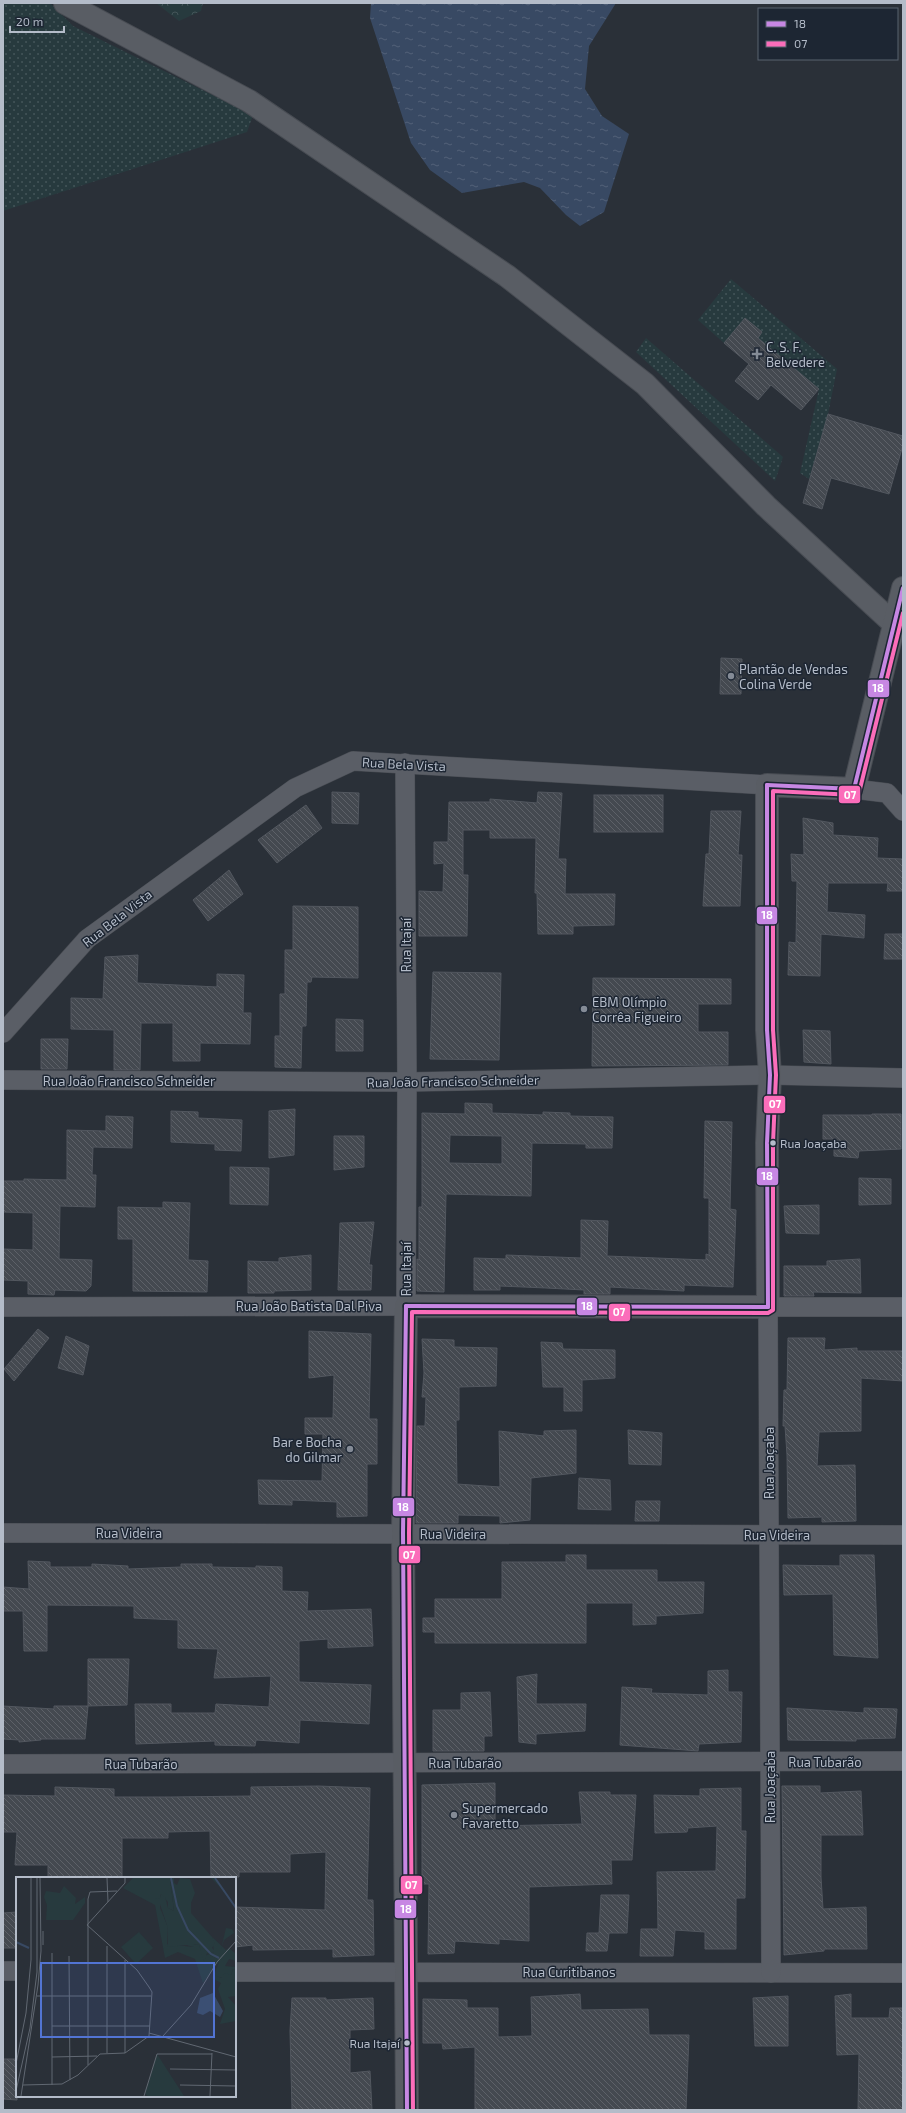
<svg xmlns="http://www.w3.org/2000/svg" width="906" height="2113" font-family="'Exo 2',sans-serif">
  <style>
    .grass { fill: url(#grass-dots) }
    .forest { fill: url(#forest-crowns) }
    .water { fill: url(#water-ripples) }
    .building { fill: url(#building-back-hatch); stroke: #52575f; fill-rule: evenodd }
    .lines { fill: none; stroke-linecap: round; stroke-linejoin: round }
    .street-casing { stroke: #484c53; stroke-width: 20 }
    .secondary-casing { stroke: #484c53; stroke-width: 24 }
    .street { stroke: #5a5e66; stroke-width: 19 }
    .secondary { stroke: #595d64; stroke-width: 22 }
    .bus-1-casing { stroke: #1d2633; stroke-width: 7 }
    .bus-2-casing { stroke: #1d2633; stroke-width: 7 }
    .bus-1 { stroke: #c787e3; stroke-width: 4 }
    .bus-2 { stroke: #fb6dba; stroke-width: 4 }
    .poi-dot { fill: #848b96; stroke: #1d2633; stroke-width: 1.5 }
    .bus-dot { fill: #b4bcc9; stroke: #1d2633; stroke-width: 1.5 }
    .labels { text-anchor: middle; stroke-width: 3; stroke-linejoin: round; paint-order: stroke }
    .bus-label { font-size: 12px; fill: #b4bcc9; stroke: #1d2633; text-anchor: start }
    .poi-label { font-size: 13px; fill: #b4bcc9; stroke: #1d2633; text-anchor: start }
    .street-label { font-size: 13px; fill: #b4bcc9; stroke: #1d2633 }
    .inset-river { fill: none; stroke: #384963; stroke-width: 2 }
    .inset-road { fill: none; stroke: #616872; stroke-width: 1 }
    .view { fill: #5274d3; fill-opacity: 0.15; stroke: #5274d3; stroke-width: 2 }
    .inset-edge { fill: none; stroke: #b4bcc9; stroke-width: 2 }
    .line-badge { stroke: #1d2633; stroke-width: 1.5 }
    .badge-label { font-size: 11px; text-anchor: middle; font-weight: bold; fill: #fff }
  </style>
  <defs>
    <pattern id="grass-dots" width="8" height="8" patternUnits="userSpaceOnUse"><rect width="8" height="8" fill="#273a3e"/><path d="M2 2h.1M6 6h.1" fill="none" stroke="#445559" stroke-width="1.8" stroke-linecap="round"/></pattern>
    <pattern id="forest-crowns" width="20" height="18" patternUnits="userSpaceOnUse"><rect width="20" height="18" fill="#273a3e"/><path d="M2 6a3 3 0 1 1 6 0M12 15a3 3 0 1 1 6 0" fill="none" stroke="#445559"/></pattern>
    <pattern id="water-ripples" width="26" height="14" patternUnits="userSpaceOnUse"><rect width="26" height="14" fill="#384963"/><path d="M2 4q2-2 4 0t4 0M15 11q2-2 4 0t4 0" fill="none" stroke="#526178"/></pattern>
    <pattern id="building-back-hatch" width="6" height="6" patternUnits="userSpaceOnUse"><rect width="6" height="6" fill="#444950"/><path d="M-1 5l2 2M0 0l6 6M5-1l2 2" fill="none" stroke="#5d6168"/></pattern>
  </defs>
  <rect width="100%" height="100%" fill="#2a3038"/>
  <!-- grass -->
  <g class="grass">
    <polygon points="3,3 50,3 73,26 253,115 247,132 3,211"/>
    <polygon points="731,279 837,369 828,414 809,479 800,473 819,389 758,338 762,332 745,318 724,343 698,320"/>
    <polygon points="646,338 783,457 775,481 636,352"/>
  </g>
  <!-- forest -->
  <polygon class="forest" points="156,3 203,3 201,11 179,21"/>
  <!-- water -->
  <polygon class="water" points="371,3 616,3 589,46 585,89 602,116 629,134 604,212 580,226 566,215 540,188 524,182 462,193 430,170 411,143 370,18"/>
  <!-- building -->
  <g class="building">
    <polygon points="745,318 762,332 758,338 819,389 801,410 771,385 758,400 735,381 749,364 724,343"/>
    <polygon points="828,414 903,436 903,445 889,494 831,478 822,509 803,503"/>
    <polygon points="721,658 742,659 741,694 720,694"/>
    <polygon points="332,792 359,793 358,824 332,823"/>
    <polygon points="538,792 562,793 558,859 566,859 565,894 615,894 614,925 573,926 573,934 538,934 537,893 535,893 536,838 490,838 490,830 463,830 463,875 468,875 467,936 419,936 419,891 443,892 444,863 434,864 434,842 448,842 449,802 490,802 490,799 537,803"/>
    <rect x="594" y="795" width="69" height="37"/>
    <polygon points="306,805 322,828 277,863 258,840"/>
    <polygon points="711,811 741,811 738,855 742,855 740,906 703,906 706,854 709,854"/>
    <polygon points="803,818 833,823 833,835 878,838 877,858 903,859 903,891 887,891 888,883 828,883 827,912 865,915 864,938 821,934 820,976 788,975 789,942 796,943 797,881 792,881 791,854 804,855"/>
    <polygon points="229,870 243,894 208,921 193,900"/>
    <polygon points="293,906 358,907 358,978 312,977 311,982 307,982 306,1026 302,1026 301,1068 275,1067 275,1036 280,1036 280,994 285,994 285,950 293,950"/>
    <polygon points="885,934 903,934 903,959 884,959"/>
    <polygon points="138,955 137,983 217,987 217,974 244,975 243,1013 251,1013 250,1044 200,1043 200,1061 173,1061 173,1023 141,1023 140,1070 114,1070 114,1030 71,1029 71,998 103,999 105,957"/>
    <polygon points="433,972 501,973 499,1060 430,1059"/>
    <polygon points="593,978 731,979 731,1004 698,1004 698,1032 728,1032 728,1065 592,1066"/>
    <polygon points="336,1019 363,1020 363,1051 336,1051"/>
    <polygon points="803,1030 830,1031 831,1064 804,1062"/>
    <polygon points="41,1039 68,1039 67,1069 41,1069"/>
    <path d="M465,1103L492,1104V1113L543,1115V1112L570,1113V1116L613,1117L612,1148H586V1144L532,1143L531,1196L446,1194L444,1292L417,1291V1259L419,1260V1207H422V1113L465,1114ZM450,1135L502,1136V1164L449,1163Z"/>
    <polygon points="295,1109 294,1155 269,1158 269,1111"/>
    <polygon points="171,1111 198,1112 198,1118 242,1120 241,1151 215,1150 215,1144 171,1142"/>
    <polygon points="872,1114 901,1114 901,1149 859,1151 858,1158 834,1156 834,1139 823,1139 823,1115 872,1115"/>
    <polygon points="106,1116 133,1117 132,1148 93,1147 92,1175 96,1175 95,1207 60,1206 59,1259 92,1260 91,1286 86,1291 55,1290 54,1295 28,1294 28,1281 3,1280 3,1249 33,1250 33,1213 3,1212 3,1181 24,1181 24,1179 67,1180 67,1130 106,1131"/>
    <polygon points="705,1121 732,1122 730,1209 736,1210 733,1287 684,1285 684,1291 610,1287 610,1294 584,1294 584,1290 546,1288 500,1286 500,1290 474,1290 474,1258 506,1259 506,1255 581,1258 581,1220 608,1221 607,1256 706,1260 706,1254 709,1255 709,1198 704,1198"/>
    <polygon points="334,1136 364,1136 364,1167 334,1170"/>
    <polygon points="230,1167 269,1168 268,1205 230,1204"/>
    <polygon points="859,1178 891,1179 891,1204 859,1205"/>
    <polygon points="163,1202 190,1203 188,1260 208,1261 207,1292 133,1291 133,1239 118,1239 118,1207 163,1208"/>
    <polygon points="819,1205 819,1234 786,1233 784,1206"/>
    <polygon points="374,1222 369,1265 372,1265 371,1290 338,1290 340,1223"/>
    <polygon points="311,1255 311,1290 274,1291 274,1293 248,1293 248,1261 279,1262 279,1258"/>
    <polygon points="860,1259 861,1293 813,1292 814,1296 784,1296 784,1266 827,1266 827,1261"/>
    <polygon points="38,1329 49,1338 14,1381 4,1369"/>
    <polygon points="309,1331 371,1334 369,1419 377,1419 377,1464 367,1464 367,1516 337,1517 337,1502 292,1500 292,1505 259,1504 258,1480 322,1481 323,1434 305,1434 305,1418 333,1418 334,1375 309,1378"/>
    <polygon points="66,1336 89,1346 83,1375 58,1368"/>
    <polygon points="788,1338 825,1338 824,1350 857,1348 857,1351 903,1351 903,1381 861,1378 861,1431 819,1432 817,1466 855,1465 856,1521 822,1522 822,1517 788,1518 787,1455 785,1426 783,1426 784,1390 787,1390"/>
    <polygon points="422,1339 454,1340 454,1347 497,1348 496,1386 459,1387 459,1420 456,1420 457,1484 500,1487 499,1431 544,1436 544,1431 576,1430 576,1473 531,1478 530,1520 500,1523 500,1516 458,1515 458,1523 416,1523 417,1426 425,1426 426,1397 422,1397 424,1373"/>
    <polygon points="541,1342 562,1343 563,1349 615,1350 615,1378 582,1380 582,1411 564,1411 564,1387 543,1387"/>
    <polygon points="628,1430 662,1433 661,1465 629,1464"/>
    <polygon points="579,1478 610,1480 611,1510 578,1509"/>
    <polygon points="636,1501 660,1501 659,1521 635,1521"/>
    <polygon points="566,1555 586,1555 586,1570 657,1570 657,1582 704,1582 703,1613 656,1616 656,1624 633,1625 633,1603 586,1603 586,1643 435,1643 435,1632 423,1632 423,1618 435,1618 435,1599 502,1599 502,1562 566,1562"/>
    <polygon points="840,1555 874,1555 878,1658 834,1655 833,1594 784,1595 783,1565 840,1566"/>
    <polygon points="28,1561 50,1562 50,1567 92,1567 92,1564 128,1566 128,1569 181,1567 181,1564 212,1564 212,1567 256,1568 256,1566 282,1567 282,1591 308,1592 307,1611 371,1609 373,1646 328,1648 328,1639 299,1641 299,1682 371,1685 369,1724 300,1720 299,1743 256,1740 255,1746 215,1745 215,1741 136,1744 135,1704 171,1704 171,1713 215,1713 216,1704 269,1707 271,1676 214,1678 218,1649 178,1648 178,1620 134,1618 134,1606 47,1605 47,1651 24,1651 23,1611 3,1611 3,1587 29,1589"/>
    <polygon points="88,1659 129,1659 127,1705 88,1706"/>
    <polygon points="728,1670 728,1692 742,1692 741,1742 699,1744 698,1751 620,1745 622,1687 652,1689 651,1693 708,1695 708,1671"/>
    <polygon points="537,1674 536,1704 586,1704 585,1731 536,1734 536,1744 519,1742 517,1677"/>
    <polygon points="490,1692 492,1736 484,1736 484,1751 433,1751 433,1710 461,1710 461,1693"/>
    <polygon points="3,1706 54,1709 54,1706 88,1706 85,1739 41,1739 41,1740 19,1742 19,1740 3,1739"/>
    <polygon points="787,1708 864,1713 864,1708 897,1709 895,1738 856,1739 856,1741 788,1740"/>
    <polygon points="495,1783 495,1826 582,1824 579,1792 610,1792 610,1795 636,1795 632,1860 611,1860 612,1884 529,1887 529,1941 499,1939 499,1944 455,1941 454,1953 428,1954 429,1884 422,1884 422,1785"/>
    <polygon points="318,1786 370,1788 367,1900 373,1900 374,1955 333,1957 333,1949 253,1950 253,1945 235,1947 235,1907 325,1910 326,1852 290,1854 290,1872 239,1872 239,1877 211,1878 210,1831 168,1832 168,1838 122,1838 122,1878 48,1878 48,1865 15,1865 17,1832 3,1832 3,1795 55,1796 55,1787 114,1789 114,1797 171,1797 251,1796 251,1787"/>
    <polygon points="782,1786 820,1786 820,1793 861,1791 863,1835 821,1835 821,1877 823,1909 866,1907 867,1949 824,1949 824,1951 784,1955"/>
    <polygon points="741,1788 741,1831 746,1831 745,1898 736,1898 736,1949 705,1949 705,1932 675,1930 673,1956 640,1956 641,1929 658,1929 657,1872 716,1871 717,1826 688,1828 687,1832 655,1833 654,1795 700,1796 700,1789"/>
    <polygon points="601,1895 629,1895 627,1933 609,1933 607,1951 586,1951 587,1933 599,1933"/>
    <polygon points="17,1912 17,1948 3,1948 3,1913"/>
    <polygon points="580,1994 581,2010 648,2009 649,2035 689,2035 686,2110 475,2110 475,2047 443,2049 442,2043 423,2043 423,1999 467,2000 467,2008 498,2008 498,2037 532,2036 531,1997"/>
    <polygon points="851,1994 851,2018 889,2018 890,2008 903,2008 903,2110 858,2110 859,2054 837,2055 835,1996"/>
    <polygon points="788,1996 788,2046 755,2046 753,1998"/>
    <polygon points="292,1998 326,1998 326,2000 373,1998 374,2029 350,2030 350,2073 370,2071 372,2110 292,2110 290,2031"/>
    <polygon points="3,2059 17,2059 17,2100 3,2099"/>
  </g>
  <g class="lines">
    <defs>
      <g id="street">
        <polyline points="854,789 887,793 903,811"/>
        <polyline points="3,1033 87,939 295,788 353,761 767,785"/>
        <polyline points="3,1080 407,1082 770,1075 903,1078"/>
        <polyline points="3,1307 406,1306 407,1082 405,763"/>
        <polyline points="3,1533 903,1535"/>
        <polyline points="3,1764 903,1761"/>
        <polyline points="3,1971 17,1971"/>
        <polyline points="235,1972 903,1973"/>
        <polyline points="771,1973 768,1307 903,1307"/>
      </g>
      <g id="secondary">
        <polyline points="65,3 249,101 507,276 645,384 766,506 893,623"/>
        <polyline points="407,2110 403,1533 406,1306 768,1307 767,1143 770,1075 767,1030 767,785 854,789 903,588"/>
      </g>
    </defs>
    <!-- street casing -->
    <use href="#street" class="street-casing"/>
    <!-- secondary casing -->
    <use href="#secondary" class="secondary-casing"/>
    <!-- street -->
    <use href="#street" class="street"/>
    <!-- secondary -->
    <use href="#secondary" class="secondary"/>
    <defs>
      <g id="bus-1">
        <polyline points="767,785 767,1030 770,1075 767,1143 768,1307"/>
        <polyline points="767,785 854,789"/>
        <polyline points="854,789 903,588"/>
        <polyline points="406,1306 403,1533 407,2110"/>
        <polyline points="406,1306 768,1307"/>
      </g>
      <polyline id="bus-2" points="413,2110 409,1533 412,1312 768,1313 773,1310 773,1143 776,1075 773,1030 773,791 854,795 859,793 903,613"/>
    </defs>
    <!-- bus-1 casing -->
    <use href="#bus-1" class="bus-1-casing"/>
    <!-- bus-2 casing -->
    <use href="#bus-2" class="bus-2-casing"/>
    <!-- bus-1 -->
    <use href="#bus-1" class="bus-1"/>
    <!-- bus-2 -->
    <use href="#bus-2" class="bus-2"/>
  </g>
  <!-- markers -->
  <g class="poi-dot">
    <path d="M755 348h4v4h4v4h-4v4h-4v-4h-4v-4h4z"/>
    <circle cx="731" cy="676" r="4"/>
    <circle cx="584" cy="1009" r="4"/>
    <circle cx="350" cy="1449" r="4"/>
    <circle cx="454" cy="1815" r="4"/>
  </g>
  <g class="bus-dot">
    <circle cx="773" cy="1143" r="3.5"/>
    <circle cx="407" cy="2043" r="3.5"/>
  </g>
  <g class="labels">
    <!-- bus labels -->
    <g class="bus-label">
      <text x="780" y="1148">Rua Joaçaba</text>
      <text x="400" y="2048" text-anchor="end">Rua Itajaí</text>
    </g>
    <!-- poi labels -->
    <g class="poi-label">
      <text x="766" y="352">C. S. F.<tspan x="766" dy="15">Belvedere</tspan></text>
      <text x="739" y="674">Plantão de Vendas<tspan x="739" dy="15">Colina Verde</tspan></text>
      <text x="592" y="1007">EBM Olímpio<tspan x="592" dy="15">Corrêa Figueiro</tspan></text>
      <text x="342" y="1447" text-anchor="end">Bar e Bocha<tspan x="342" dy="15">do Gilmar</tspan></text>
      <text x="462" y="1813">Supermercado<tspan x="462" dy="15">Favaretto</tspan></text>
    </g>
    <!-- street labels -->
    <g class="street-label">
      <text transform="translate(404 764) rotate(3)" y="5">Rua Bela Vista</text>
      <text transform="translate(117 918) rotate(-38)" y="5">Rua Bela Vista</text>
      <text transform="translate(406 945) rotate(-90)" y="5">Rua Itajaí</text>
      <text x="129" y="1086">Rua João Francisco Schneider</text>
      <text transform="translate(453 1081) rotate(-1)" y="5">Rua João Francisco Schneider</text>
      <text transform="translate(406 1269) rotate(-90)" y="5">Rua Itajaí</text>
      <text x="309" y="1311">Rua João Batista Dal Piva</text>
      <text transform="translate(769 1463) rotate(-90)" y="5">Rua Joaçaba</text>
      <text x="129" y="1538">Rua Videira</text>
      <text x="453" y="1539">Rua Videira</text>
      <text x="777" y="1540">Rua Videira</text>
      <text x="825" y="1767">Rua Tubarão</text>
      <text x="465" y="1768">Rua Tubarão</text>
      <text x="141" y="1769">Rua Tubarão</text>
      <text transform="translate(770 1787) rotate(-90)" y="5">Rua Joaçaba</text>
      <text x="569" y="1977">Rua Curitibanos</text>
    </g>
  </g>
  <!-- overview -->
  <g transform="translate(16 1877)">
    <rect width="220" height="220" fill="#2a3038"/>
    <path d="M117,1H154L158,34L152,31V25L145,17L144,21V31L151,48V67L177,70V67L183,68L188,79L198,75L196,60L210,73L213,71L220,77V84L213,82L209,89L220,90V93L217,92L215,98L203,101L198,98L203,85L187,106L179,82L162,75L149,81L139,28L107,11ZM141,177L168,219H132L129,217Z" fill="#273a3e"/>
    <path d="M154,1H158V6L161,8L164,1L174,2L179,16L175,26V36L196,60L199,66L196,71L199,74L196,76L204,80V83L191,76L188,85L183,68L178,67L177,70L171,68L152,70L151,48L144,27L139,22L144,21L145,17L149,20L152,31L158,34ZM195,1H200L220,32L204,10ZM48,9L60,21L59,27L69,20V26L57,43H30L31,28L28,20L30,14L44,16ZM217,92L220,93V119L212,120L220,129V144L204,147L209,132L202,112L205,106L196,101L199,98L205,101L209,96L215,98Z" fill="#273a3e"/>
    <path d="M210,51L216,52L218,56L208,63L205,72Z" fill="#273a3e"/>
    <path d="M123,55L137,71L120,87L105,70Z" fill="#273a3e"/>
    <path d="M197,116L207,134L204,140L194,134L187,138L181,136L184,121Z" fill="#384963"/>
    <path class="inset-river" d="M155,1L161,29L172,53L195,77L203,81M199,1L220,31M0,65L13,71"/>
    <path class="inset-road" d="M91,1L92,25M27,54V68M91,69V176M36,76V208M53,79L54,203M21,119H135M36,149H134M133,156L220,180M147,159L175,128L201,85L220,64M109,176V83M36,180L81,179M0,187L10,136L15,83V1M72,188V22L74,15L101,14M154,192L220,193M7,208L46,207L62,198L84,177L109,176L133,159L136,115L133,110L121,93L71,48L109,6V1M164,208L220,209M0,214L14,151L21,95V1M5,219L22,108L25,74L24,1M128,219L141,177H196M194,219L196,176"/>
    <path class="view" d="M25,86H198V160H25Z"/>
    <rect width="220" height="220" class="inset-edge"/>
  </g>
  <g class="line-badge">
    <rect x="867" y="679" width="23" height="19" rx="4" fill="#c787e3"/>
    <rect x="838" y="785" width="23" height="19" rx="4" fill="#fb6dba"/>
    <rect x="756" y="906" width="22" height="19" rx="4" fill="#c787e3"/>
    <rect x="763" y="1095" width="23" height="19" rx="4" fill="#fb6dba"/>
    <rect x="756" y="1167" width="23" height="19" rx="4" fill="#c787e3"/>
    <rect x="576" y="1297" width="22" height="19" rx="4" fill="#c787e3"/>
    <rect x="608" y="1303" width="23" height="19" rx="4" fill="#fb6dba"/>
    <rect x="392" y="1497" width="23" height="20" rx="4" fill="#c787e3"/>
    <rect x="398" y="1545" width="23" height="19" rx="4" fill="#fb6dba"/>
    <rect x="400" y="1875" width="23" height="20" rx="4" fill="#fb6dba"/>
    <rect x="394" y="1899" width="23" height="20" rx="4" fill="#c787e3"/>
  </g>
  <g class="badge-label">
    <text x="878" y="692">18</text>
    <text x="850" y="799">07</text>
    <text x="767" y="919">18</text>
    <text x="775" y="1108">07</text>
    <text x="767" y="1180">18</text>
    <text x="587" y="1310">18</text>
    <text x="619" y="1316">07</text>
    <text x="403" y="1511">18</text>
    <text x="409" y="1559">07</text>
    <text x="411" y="1889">07</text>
    <text x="406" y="1913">18</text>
  </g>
  <!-- border -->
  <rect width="906" height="2113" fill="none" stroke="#b4bcc9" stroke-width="8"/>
  <!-- legend -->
  <rect x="758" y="8" width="140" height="52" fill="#1d2633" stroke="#59626f"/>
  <rect x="766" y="21" width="20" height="6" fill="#c787e3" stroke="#59626f"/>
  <text x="794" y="28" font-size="12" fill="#b4bcc9">18</text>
  <rect x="766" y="41" width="20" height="6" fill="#fb6dba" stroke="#59626f"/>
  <text x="794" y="48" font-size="12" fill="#b4bcc9">07</text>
  <!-- scale -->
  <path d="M10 26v6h54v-6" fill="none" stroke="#b4bcc9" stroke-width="2"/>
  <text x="16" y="26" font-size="12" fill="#b4bcc9" stroke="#1d2633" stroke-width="3" paint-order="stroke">20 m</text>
</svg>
